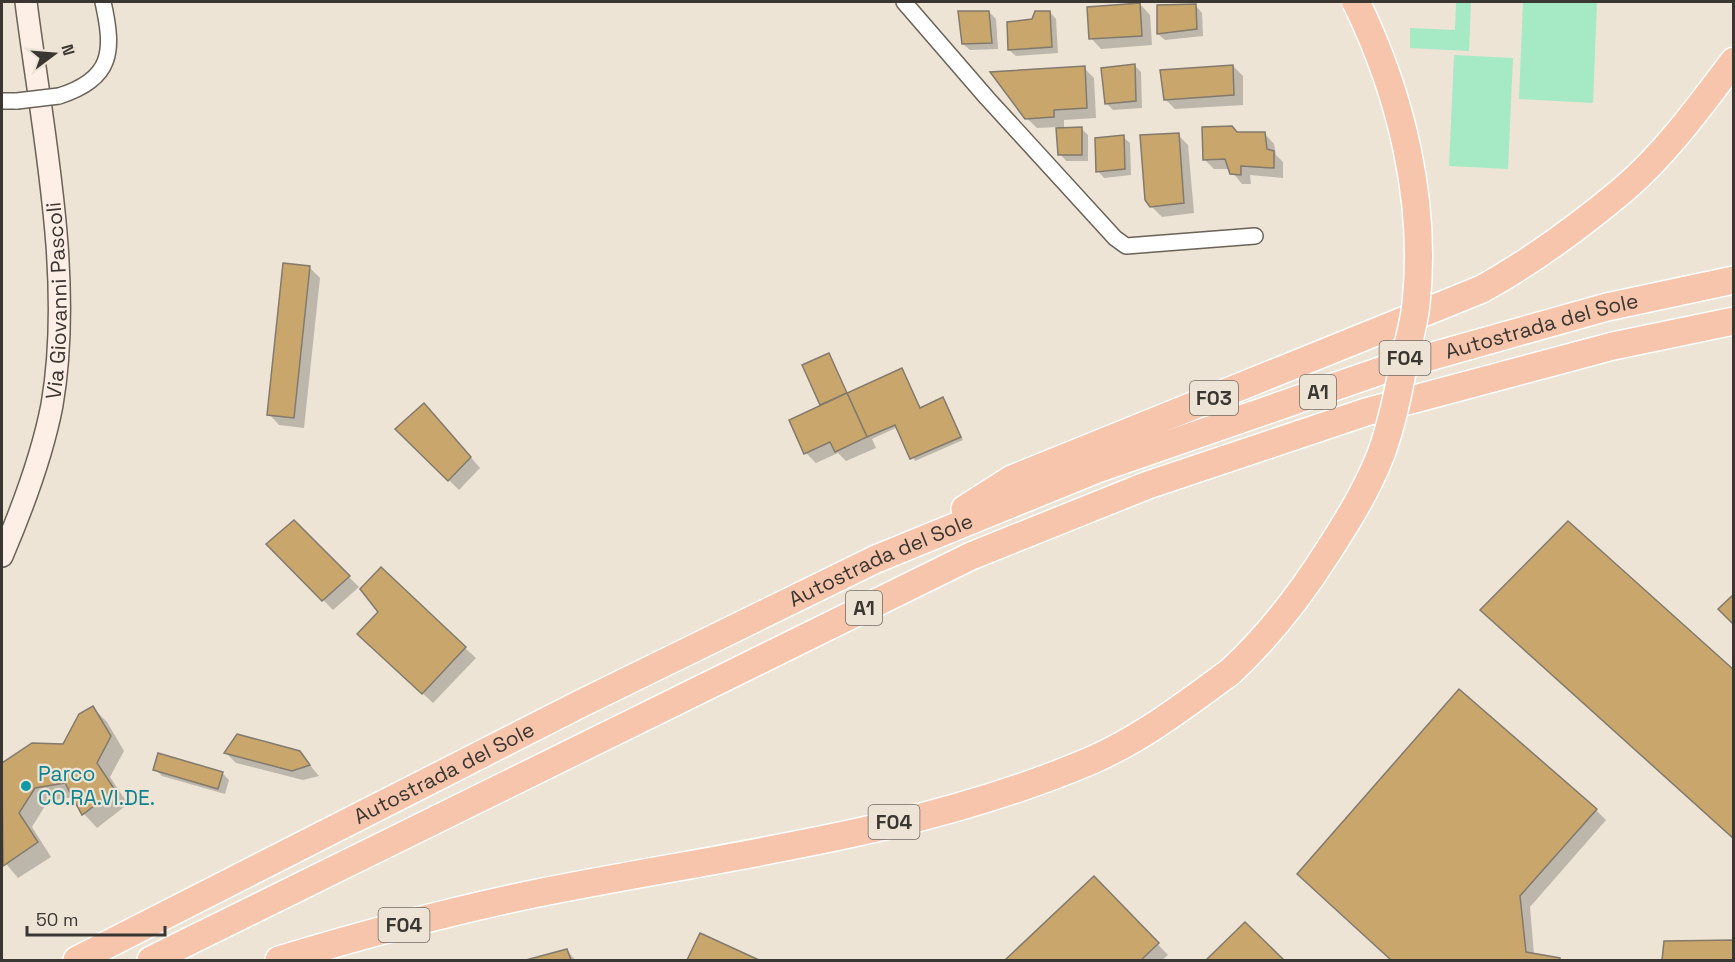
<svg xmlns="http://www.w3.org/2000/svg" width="1735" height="962" font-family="'Space Grotesk',sans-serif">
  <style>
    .green { fill: #a6e9c5 }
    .shadow { fill: #0003 }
    .building { fill: #c9a66c; stroke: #827a6d; stroke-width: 1.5 }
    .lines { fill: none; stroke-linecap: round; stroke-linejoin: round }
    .street-casing { stroke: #6a6256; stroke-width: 18 }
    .secondary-casing { stroke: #6a6256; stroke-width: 24 }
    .highway-casing { stroke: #fff; stroke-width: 30 }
    .street { stroke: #fff; stroke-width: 15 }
    .secondary { stroke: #fdeee6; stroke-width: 21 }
    .highway { stroke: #f7c5ac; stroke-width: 27 }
    .street-bridge-casing { stroke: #6a6256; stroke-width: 18; stroke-linecap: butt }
    .highway-bridge-casing { stroke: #fff; stroke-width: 30; stroke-linecap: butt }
    .street-bridge { stroke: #fff; stroke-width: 15 }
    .highway-bridge { stroke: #f7c5ac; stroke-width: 27 }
    .culture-dot { fill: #0f9aa8; stroke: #ede4d6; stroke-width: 2 }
    .labels { text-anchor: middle; stroke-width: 4.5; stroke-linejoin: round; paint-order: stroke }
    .shield { fill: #ede4d6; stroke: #706a62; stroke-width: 1.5 }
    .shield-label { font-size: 20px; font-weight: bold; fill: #3a3631 }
    .street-label { font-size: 21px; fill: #3a3631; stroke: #ede4d6 }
    .culture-label { font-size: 21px; fill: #0d838f; stroke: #ede4d6; text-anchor: start }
  </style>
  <rect width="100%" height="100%" fill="#ede4d6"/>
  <!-- green -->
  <g class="green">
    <polygon points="1456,2 1471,2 1469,51 1410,48 1410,28 1455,30"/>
    <polygon points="1523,2 1597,2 1593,103 1519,99"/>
    <polygon points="1454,55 1513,58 1508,169 1449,166"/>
  </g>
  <!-- shadow -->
  <g class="shadow">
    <polygon points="1140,4 1150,15 1152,45 1101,49 1091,38"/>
    <polygon points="1196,6 1202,13 1203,36 1165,40 1158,34"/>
    <polygon points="989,12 996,19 998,49 970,50 963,44"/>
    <polygon points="1050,12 1056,19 1058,53 1016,56 1009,50 1033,21"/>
    <polygon points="1135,66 1141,72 1142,108 1113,110 1106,103"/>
    <polygon points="1233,66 1243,76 1243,105 1175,109 1165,99"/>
    <polygon points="1084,68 1094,78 1096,118 1064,120 1064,129 1081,128 1088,135 1088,161 1066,161 1060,154 1057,127 1037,128 1027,118"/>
    <polygon points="1264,133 1274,144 1276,155 1283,162 1283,178 1250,175 1251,184 1242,184 1230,169 1214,169 1204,159 1237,134"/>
    <polygon points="1178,135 1188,145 1194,213 1162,217 1151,206"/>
    <polygon points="1123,137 1130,143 1131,175 1104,178 1098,171"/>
    <polygon points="309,267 320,278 304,428 279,425 269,414"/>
    <polygon points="828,355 848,394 902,370 921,409 943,399 946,402 963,440 915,461 898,427 872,439 876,448 846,461 838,453 816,463 806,453 823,406"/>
    <polygon points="434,415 480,468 459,490 397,429"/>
    <polygon points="294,522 359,587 333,610 268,544"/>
    <polygon points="380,613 465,648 476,658 433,703 370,644"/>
    <polygon points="93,708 107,722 124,751 110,777 128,804 97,828 84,814 74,797 48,801 32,827 51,857 18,878 2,859 2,765 33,745 64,746"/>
    <polygon points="299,752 319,776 303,780 236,763 226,753"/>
    <polygon points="155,769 222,773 229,780 225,794 162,776"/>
    <polygon points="1596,810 1606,820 1530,907 1534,955 1561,960 1392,960 1309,884"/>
    <polygon points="1094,878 1168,955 1162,960 1006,960"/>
    <polygon points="1245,924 1282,960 1208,960"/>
    <polygon points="700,935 756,960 689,960"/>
    <polygon points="1734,941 1734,960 1663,960 1665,943"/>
    <polygon points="567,950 575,960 531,960"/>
  </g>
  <!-- building -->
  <g class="building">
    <polygon points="1140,3 1142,36 1089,39 1087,7"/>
    <polygon points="1196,4 1197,29 1157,34 1157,5"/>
    <polygon points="958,11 989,11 992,43 962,44"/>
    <polygon points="1035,11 1050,11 1052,47 1008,50 1007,22 1032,19"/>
    <polygon points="1135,64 1136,101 1105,104 1101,68"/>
    <polygon points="1233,65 1234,95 1164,100 1160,70"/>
    <polygon points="1085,66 1087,108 1054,110 1054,117 1025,119 990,72"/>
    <polygon points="1232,126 1237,132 1265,132 1267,149 1274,151 1274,168 1241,166 1241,175 1230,174 1225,159 1203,160 1202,127"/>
    <polygon points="1082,127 1082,155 1058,155 1056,128"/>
    <polygon points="1179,133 1184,203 1150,207 1145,200 1140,135"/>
    <polygon points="1124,135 1125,169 1096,172 1095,138"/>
    <polygon points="283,263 310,266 294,418 267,415"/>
    <polygon points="829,353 847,393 820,405 802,365"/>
    <polygon points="902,368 920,408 943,397 961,437 910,459 895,425 867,437 847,393"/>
    <polygon points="847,393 867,437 835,452 830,442 804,454 789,420"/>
    <polygon points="424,403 471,457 448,481 395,429"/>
    <polygon points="294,520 350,576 322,601 266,544"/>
    <polygon points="1568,521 1734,670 1734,839 1480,610"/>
    <polygon points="381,567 466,647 422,694 357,634 378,612 360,589"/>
    <polygon points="1734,594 1734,625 1718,609"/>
    <polygon points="1459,689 1597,809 1520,896 1526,952 1560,958 1560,960 1391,960 1297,874"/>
    <polygon points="93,706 111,736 97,763 115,790 82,815 65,783 35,788 19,813 38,842 3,866 2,763 32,743 63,744 79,714"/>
    <polygon points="237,734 300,751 310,765 292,771 224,753"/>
    <polygon points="158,753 223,772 218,789 153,770"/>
    <polygon points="1094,876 1159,943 1141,960 1005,960"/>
    <polygon points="1245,922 1284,960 1206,960"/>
    <polygon points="700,933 759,960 687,960"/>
    <polygon points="1734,940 1734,960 1662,960 1664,941"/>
    <polygon points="567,949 571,960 526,960"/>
  </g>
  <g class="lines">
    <defs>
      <g id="street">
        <polyline points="904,2 987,98 1115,238 1126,246 1255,236"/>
        <path d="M59,96C113,79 114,51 103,2"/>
        <polyline points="2,101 17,101"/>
      </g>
      <g id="secondary">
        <path id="s1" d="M2,556C23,507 42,457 52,405C74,277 42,129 26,2"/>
      </g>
      <g id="highway">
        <path d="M965,509L1012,479L1482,289C1532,261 1580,226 1624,189C1666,153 1700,106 1734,61"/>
        <path id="s2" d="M77,960L582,703L876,559L1097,469L1383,370L1607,307L1734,280"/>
        <polyline points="151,960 971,556 1148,485 1366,412 1613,346 1734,321"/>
        <path d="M279,960C362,935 447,912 533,894C719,856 913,836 1090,761C1141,739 1185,705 1230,672"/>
      </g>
    </defs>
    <!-- street casing -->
    <use href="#street" class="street-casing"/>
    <!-- secondary casing -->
    <use href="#secondary" class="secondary-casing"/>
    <!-- highway casing -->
    <use href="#highway" class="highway-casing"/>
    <!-- street -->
    <use href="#street" class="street"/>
    <!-- secondary -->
    <use href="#secondary" class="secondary"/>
    <!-- highway -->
    <use href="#highway" class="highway"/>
    <defs>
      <polyline id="street-bridge" points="17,101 59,96"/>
      <path id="highway-bridge" d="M1230,672C1268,637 1299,597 1327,553C1347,522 1367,490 1381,454C1392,424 1398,394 1404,362C1408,343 1414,324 1416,304C1427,201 1401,94 1356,2"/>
    </defs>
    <!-- street-bridge casing -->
    <use href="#street-bridge" class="street-bridge-casing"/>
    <!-- highway-bridge casing -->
    <use href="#highway-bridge" class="highway-bridge-casing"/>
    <!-- street-bridge -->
    <use href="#street-bridge" class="street-bridge"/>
    <!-- highway-bridge -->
    <use href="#highway-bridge" class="highway-bridge"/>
  </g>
  <!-- markers -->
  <circle class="culture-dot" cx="26" cy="786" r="6"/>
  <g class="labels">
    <!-- shield labels -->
    <g class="shield">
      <rect x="1379.5" y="341" width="51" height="34" rx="4.5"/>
      <rect x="1300" y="375" width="36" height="34" rx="4.5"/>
      <rect x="1190" y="381" width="48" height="34" rx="4.5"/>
      <rect x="846" y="591" width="36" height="34" rx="4.5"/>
      <rect x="868.5" y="805" width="51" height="34" rx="4.5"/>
      <rect x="378.5" y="908" width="51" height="34" rx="4.5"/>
    </g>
    <g class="shield-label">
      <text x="1405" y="365">F04</text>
      <text x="1318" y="399">A1</text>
      <text x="1214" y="405">F03</text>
      <text x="864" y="615">A1</text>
      <text x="894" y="829">F04</text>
      <text x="404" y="932">F04</text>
    </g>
    <!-- street labels -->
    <g class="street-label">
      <text dy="7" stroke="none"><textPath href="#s1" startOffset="264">Via Giovanni Pascoli</textPath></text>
      <text dy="7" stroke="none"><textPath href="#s2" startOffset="1600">Autostrada del Sole</textPath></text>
      <text dy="7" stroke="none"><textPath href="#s2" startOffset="898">Autostrada del Sole</textPath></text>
      <text dy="7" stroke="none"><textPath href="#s2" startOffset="412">Autostrada del Sole</textPath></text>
    </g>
    <!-- culture labels -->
    <g class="culture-label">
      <text x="38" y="781">Parco<tspan x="38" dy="24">CO.RA.VI.DE.</tspan></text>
    </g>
  </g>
  <!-- border -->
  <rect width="1735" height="962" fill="none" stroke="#3a3631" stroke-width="6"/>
  <!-- north arrow -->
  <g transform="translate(54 54) rotate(74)" stroke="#ede4d6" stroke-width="4.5" paint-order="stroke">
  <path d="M0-4.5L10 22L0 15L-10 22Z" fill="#3a3631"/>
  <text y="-9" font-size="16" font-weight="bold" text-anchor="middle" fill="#3a3631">N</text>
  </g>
  <!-- scale -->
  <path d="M27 926v9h138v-9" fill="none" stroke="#3a3631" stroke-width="3"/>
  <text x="36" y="926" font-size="18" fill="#3a3631" stroke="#ede4d6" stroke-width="4.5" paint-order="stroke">50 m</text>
</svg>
